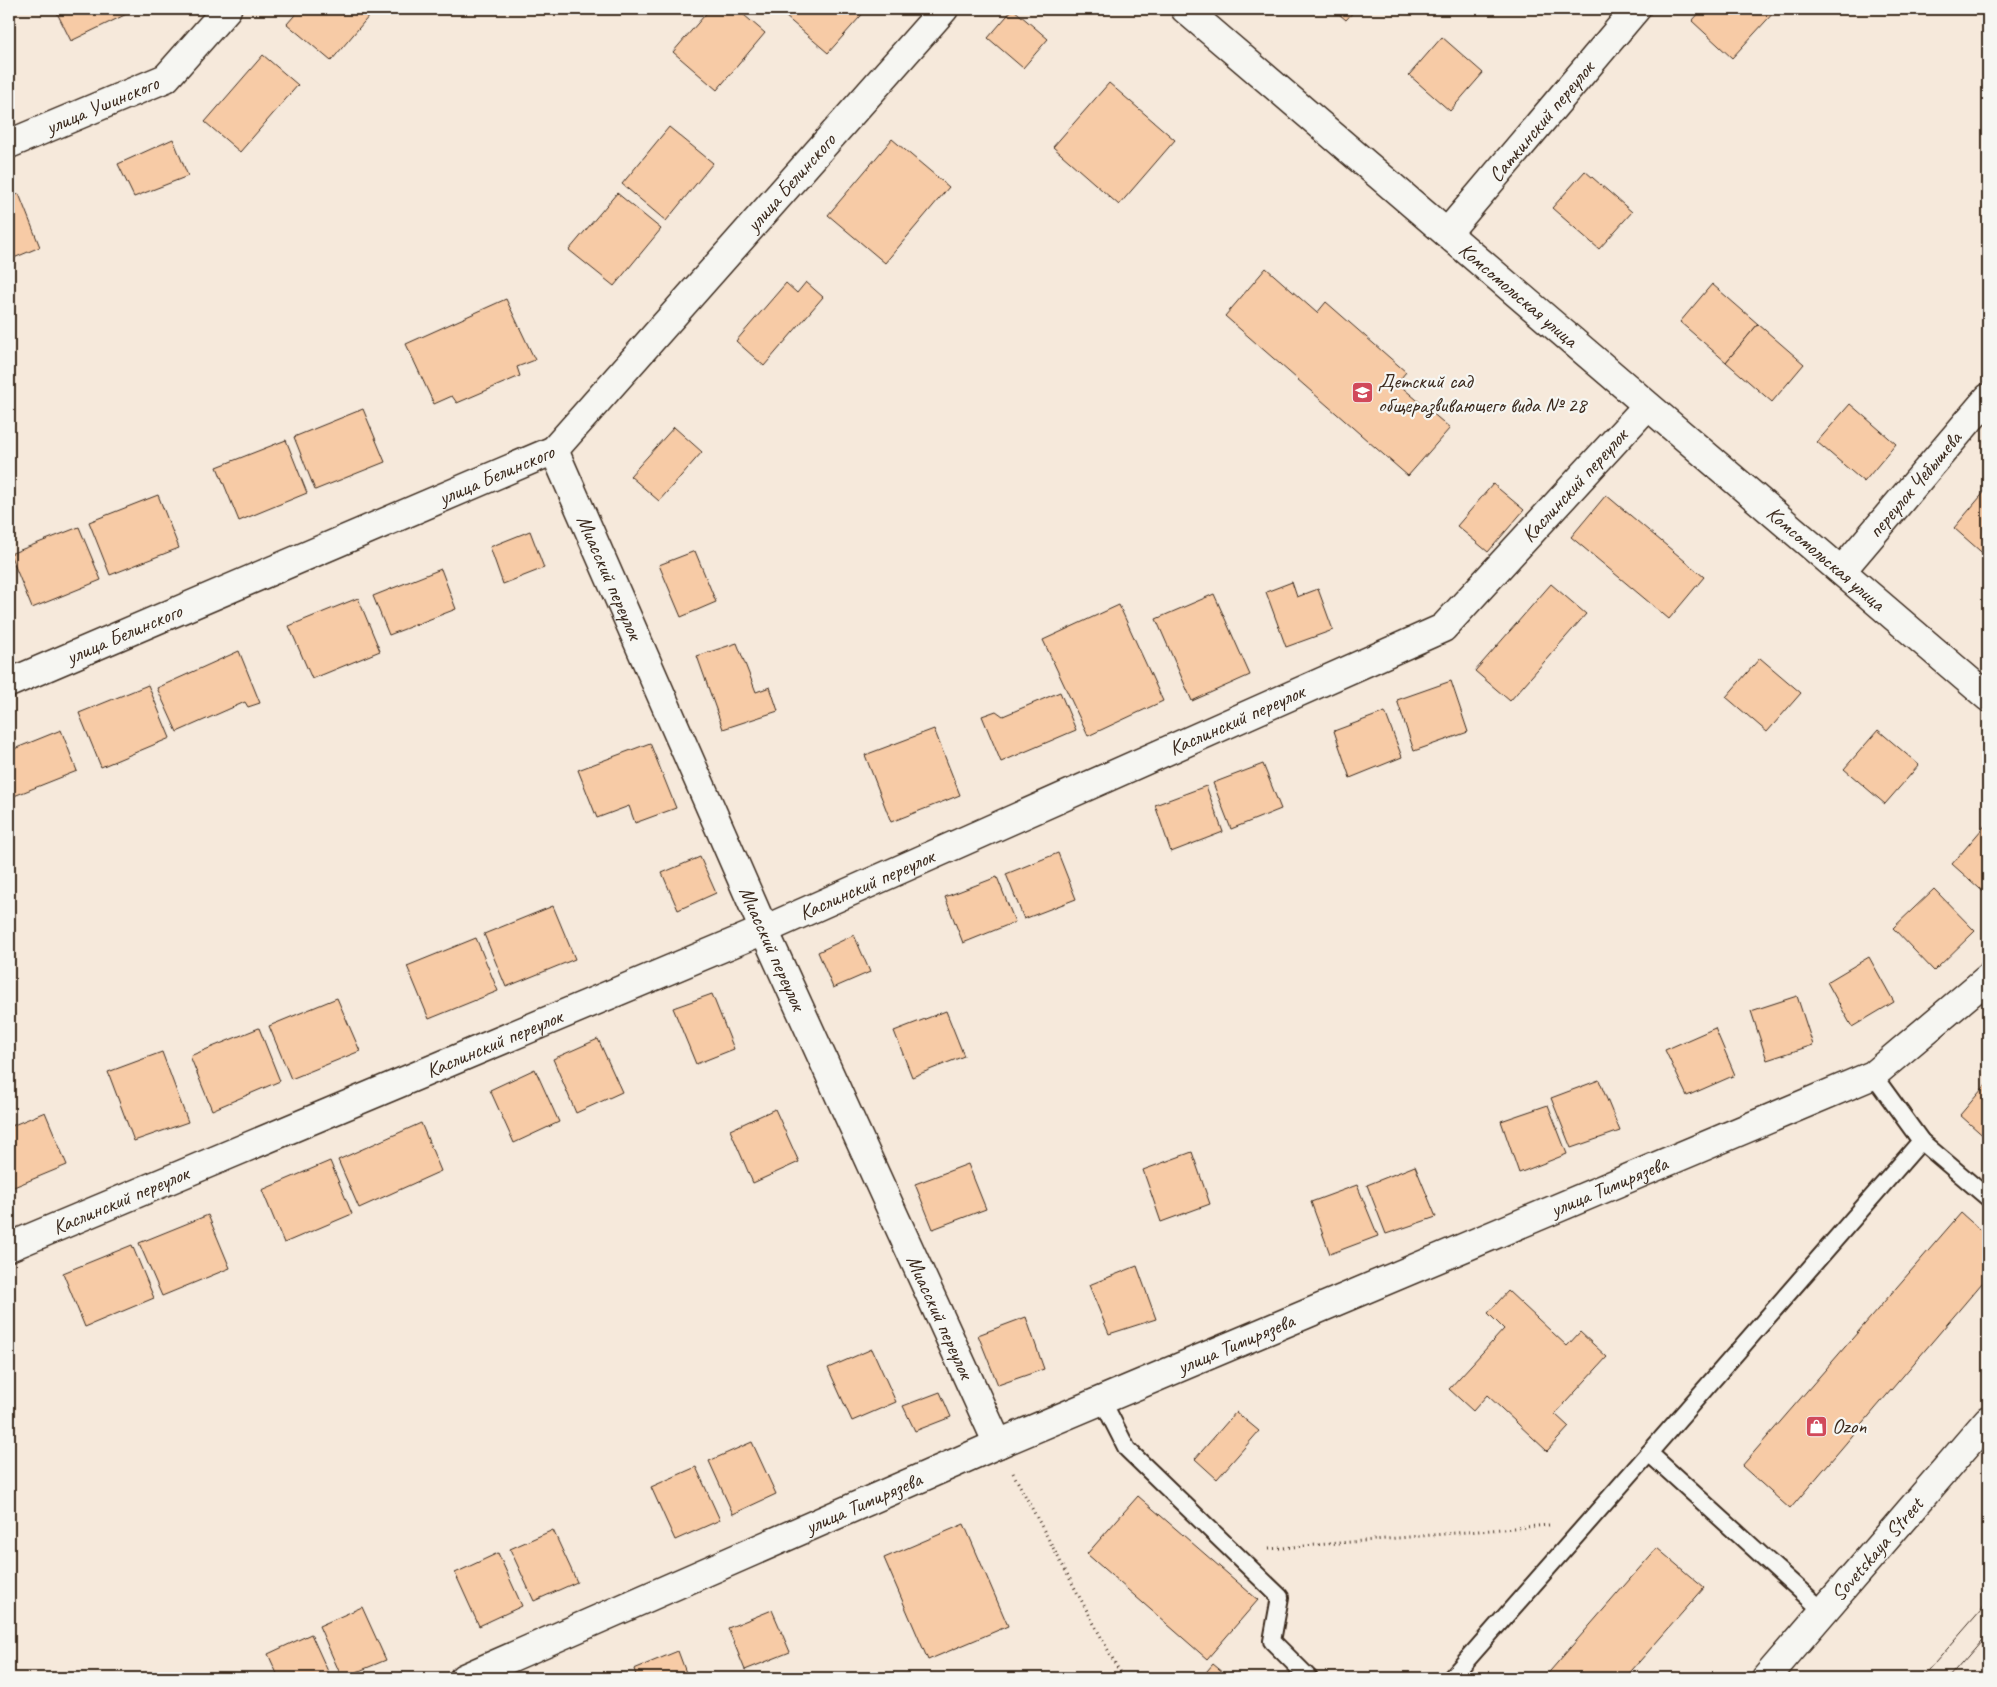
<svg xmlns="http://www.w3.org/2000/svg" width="1997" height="1687" font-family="Caveat,sans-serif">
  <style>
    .building { fill: #f7cba6; stroke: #3b2a1e }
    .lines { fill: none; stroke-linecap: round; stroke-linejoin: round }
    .lane-casing { stroke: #3b2a1e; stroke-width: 20 }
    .street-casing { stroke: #3b2a1e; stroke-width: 31 }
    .secondary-casing { stroke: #3b2a1e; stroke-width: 31 }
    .primary-casing { stroke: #3b2a1e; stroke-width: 31 }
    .path { stroke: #3b2a1e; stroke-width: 3; stroke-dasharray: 1 4; stroke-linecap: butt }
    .lane { stroke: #f6f6f2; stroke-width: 16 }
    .street { stroke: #f6f6f2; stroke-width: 28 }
    .secondary { stroke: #f6f6f2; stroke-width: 28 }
    .primary { stroke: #f6f6f2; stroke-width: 28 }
    .tram { stroke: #3b2a1e; stroke-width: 1 }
    .labels { text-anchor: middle; stroke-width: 4.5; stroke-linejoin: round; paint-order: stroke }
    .street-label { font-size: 21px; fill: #3b2a1e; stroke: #f6f6f2 }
    .poi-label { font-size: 21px; fill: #3b2a1e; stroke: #f6f6f2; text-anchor: start }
  </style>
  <rect width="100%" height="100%" fill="#f6e9db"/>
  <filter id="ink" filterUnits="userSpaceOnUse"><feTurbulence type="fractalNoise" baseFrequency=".02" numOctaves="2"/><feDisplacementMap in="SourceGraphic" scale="10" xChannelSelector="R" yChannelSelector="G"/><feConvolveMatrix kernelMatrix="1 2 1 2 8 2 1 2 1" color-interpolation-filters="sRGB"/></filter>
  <g filter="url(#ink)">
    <!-- building -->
    <g class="building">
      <polygon points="55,9 137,9 71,41"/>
      <polygon points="300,9 375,9 331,61 287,24"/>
      <polygon points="710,9 737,9 765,33 717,90 673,52"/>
      <polygon points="779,9 867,9 828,53 778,10"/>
      <polygon points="1013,9 1048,39 1023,68 988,38"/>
      <polygon points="1333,9 1356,9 1346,20"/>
      <polygon points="1703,9 1775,9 1776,10 1732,58 1692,21"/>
      <polygon points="1442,37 1483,73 1450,111 1409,75"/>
      <polygon points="263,55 298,85 240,152 205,122"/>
      <polygon points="1109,83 1175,140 1119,205 1053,147"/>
      <polygon points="669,127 713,163 666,221 622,184"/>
      <polygon points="173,139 188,176 134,197 118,164"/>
      <polygon points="892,139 949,187 885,263 828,215"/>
      <polygon points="1585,171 1632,212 1599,249 1552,208"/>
      <polygon points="617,193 661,229 614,286 569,250"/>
      <polygon points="19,194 40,247 9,260 9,198"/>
      <polygon points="1266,268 1317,313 1326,302 1406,372 1397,383 1450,428 1408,476 1225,316"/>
      <polygon points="806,282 823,297 764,366 736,341 786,283 797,293"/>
      <polygon points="1712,284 1758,324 1726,362 1680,322"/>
      <polygon points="506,299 535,360 517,367 520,376 457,403 452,396 434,404 406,344"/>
      <polygon points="1758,324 1804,364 1772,402 1726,362"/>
      <polygon points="1850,404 1896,444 1864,482 1817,442"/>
      <polygon points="363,409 385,462 315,490 294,437"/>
      <polygon points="674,427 702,452 659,501 630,476"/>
      <polygon points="286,440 307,493 239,521 217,467"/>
      <polygon points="1493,484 1524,510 1488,552 1457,526"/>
      <polygon points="1986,490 1988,492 1988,558 1954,528"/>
      <polygon points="158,495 179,548 110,575 89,522"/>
      <polygon points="1606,495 1704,577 1669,619 1571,537"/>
      <polygon points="79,527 101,580 32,608 10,554"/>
      <polygon points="530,531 544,568 503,584 490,547"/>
      <polygon points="695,551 716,602 681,617 659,565"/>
      <polygon points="441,569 456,609 389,635 373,596"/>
      <polygon points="1292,582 1297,597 1318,589 1333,630 1286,647 1266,592"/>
      <polygon points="1551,584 1586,614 1510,701 1475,671"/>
      <polygon points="1214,594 1250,675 1192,701 1156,619"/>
      <polygon points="358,598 380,651 312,679 289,626"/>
      <polygon points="1119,605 1163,701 1088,736 1043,640"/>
      <polygon points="737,643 756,692 770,687 778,711 723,729 697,656"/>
      <polygon points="239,651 260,703 248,707 245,702 177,732 157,688"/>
      <polygon points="1760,658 1801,693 1767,732 1726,697"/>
      <polygon points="1451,681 1468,732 1414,751 1397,700"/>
      <polygon points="148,685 170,738 101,767 79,713"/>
      <polygon points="1060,692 1076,730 1001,762 982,716 996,711 1003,716"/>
      <polygon points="1385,712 1402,757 1350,778 1334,731"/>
      <polygon points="934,729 960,795 891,822 865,755"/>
      <polygon points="61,730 77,771 9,798 9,751"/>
      <polygon points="1878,730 1919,765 1885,804 1844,769"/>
      <polygon points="650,743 676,808 635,823 629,806 597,818 578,770"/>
      <polygon points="1263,764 1281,809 1231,829 1213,783"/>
      <polygon points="1206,786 1223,832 1171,852 1155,805"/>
      <polygon points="1988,822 1988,896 1952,864"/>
      <polygon points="1058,853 1076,899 1024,919 1006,874"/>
      <polygon points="700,857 716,893 678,910 662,873"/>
      <polygon points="997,877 1015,922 963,943 945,897"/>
      <polygon points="1934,889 1975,931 1934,971 1893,928"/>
      <polygon points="553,906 575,959 506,987 484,934"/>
      <polygon points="854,935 870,972 833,988 818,952"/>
      <polygon points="476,938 498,991 429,1019 407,966"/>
      <polygon points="1869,957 1894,1002 1852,1027 1827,982"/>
      <polygon points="712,994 734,1049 696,1064 673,1008"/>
      <polygon points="1797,996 1813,1045 1767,1060 1751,1011"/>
      <polygon points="337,998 360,1051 291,1079 269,1026"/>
      <polygon points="946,1011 964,1056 912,1077 894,1031"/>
      <polygon points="259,1028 280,1081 212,1110 190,1056"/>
      <polygon points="1715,1028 1735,1075 1687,1096 1665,1050"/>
      <polygon points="598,1039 622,1092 576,1113 553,1059"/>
      <polygon points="162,1052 188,1122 134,1141 108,1072"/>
      <polygon points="535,1069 559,1122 514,1143 490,1090"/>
      <polygon points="1599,1080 1620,1131 1571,1148 1551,1098"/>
      <polygon points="1988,1082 1988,1140 1960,1115"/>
      <polygon points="1548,1105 1567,1154 1519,1173 1501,1121"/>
      <polygon points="775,1109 799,1162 753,1183 730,1130"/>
      <polygon points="45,1112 67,1165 9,1189 9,1127"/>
      <polygon points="421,1123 441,1171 359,1208 338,1160"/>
      <polygon points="1192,1152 1210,1204 1161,1222 1143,1170"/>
      <polygon points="330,1161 352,1214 284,1243 262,1190"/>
      <polygon points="968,1164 986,1209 933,1229 915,1184"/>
      <polygon points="1415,1166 1436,1217 1386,1234 1367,1185"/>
      <polygon points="1357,1185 1378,1236 1330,1254 1311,1202"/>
      <polygon points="1961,1213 1988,1237 1988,1276 1790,1509 1742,1466"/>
      <polygon points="208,1215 230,1268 162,1296 139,1243"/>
      <polygon points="132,1245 154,1298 85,1327 63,1273"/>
      <polygon points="1137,1266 1156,1319 1109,1334 1089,1285"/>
      <polygon points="1508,1291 1567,1346 1580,1332 1607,1357 1555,1414 1569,1427 1547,1451 1487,1395 1473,1411 1449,1389 1504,1329 1488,1313"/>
      <polygon points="1026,1317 1044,1369 998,1385 978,1335"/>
      <polygon points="872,1349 896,1402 852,1421 828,1368"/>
      <polygon points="940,1392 951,1417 915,1431 903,1406"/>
      <polygon points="1236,1412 1259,1431 1217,1479 1195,1459"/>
      <polygon points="752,1442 776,1494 733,1514 709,1461"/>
      <polygon points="696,1467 720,1520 675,1540 651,1487"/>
      <polygon points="1138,1496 1258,1600 1207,1659 1087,1554"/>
      <polygon points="964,1524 1008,1626 928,1660 884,1558"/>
      <polygon points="553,1530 577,1582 534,1601 510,1549"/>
      <polygon points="1657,1548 1704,1588 1625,1678 1544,1678"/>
      <polygon points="498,1553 522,1606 479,1626 455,1573"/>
      <polygon points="362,1607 386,1660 342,1678 319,1626"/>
      <polygon points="772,1610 790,1652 745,1670 728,1628"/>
      <polygon points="311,1634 331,1678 279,1678 268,1654"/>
      <polygon points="678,1651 688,1678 637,1678 634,1669"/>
      <polygon points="1213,1664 1230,1678 1201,1678"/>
    </g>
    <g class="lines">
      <defs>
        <g id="lane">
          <polyline points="1873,1075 1921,1141 1988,1198"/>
          <polyline points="1102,1400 1127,1449 1280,1597 1272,1641 1309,1678"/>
          <polyline points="1649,1453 1921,1141"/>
          <polyline points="1451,1678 1649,1453 1823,1611"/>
        </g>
        <g id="street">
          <path id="s1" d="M9,144L166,78L227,9"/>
          <path id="s2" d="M1447,233L1636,9"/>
          <path id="s3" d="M554,450L764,930L998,1444"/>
          <path id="s4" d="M1842,570L1988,398"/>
          <path id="s5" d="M9,683L554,450L944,9"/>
          <path id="s6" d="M9,1247L764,930L1443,628L1647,406"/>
          <path id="s7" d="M464,1678L998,1444L1873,1075L1988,978"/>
        </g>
        <g id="secondary">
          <path id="s8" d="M1185,9L1988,697"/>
        </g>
        <g id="primary">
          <path id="s9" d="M1766,1678L1988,1420"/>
        </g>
      </defs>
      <!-- lane casing -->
      <use href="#lane" class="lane-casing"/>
      <!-- street casing -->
      <use href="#street" class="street-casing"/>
      <!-- secondary casing -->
      <use href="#secondary" class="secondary-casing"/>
      <!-- primary casing -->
      <use href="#primary" class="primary-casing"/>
      <!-- path -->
      <g class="path">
        <polyline points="1013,1473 1123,1678"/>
        <polyline points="1269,1549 1549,1525"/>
      </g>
      <!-- lane -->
      <use href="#lane" class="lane"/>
      <!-- street -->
      <use href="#street" class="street"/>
      <!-- secondary -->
      <use href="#secondary" class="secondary"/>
      <!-- primary -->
      <use href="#primary" class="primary"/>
      <!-- tram -->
      <g class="tram">
        <polyline points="1922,1678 1988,1602"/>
        <polyline points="1949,1678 1988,1633"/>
      </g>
    </g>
  </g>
  <!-- icons -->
  <defs>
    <symbol id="school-square" viewBox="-11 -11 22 22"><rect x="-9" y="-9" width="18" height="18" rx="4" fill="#d1495b" stroke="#f6f6f2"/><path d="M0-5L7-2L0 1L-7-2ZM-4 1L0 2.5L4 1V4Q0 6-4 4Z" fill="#fff"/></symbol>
    <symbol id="shop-square" viewBox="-11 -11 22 22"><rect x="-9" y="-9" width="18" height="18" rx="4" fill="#d1495b" stroke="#f6f6f2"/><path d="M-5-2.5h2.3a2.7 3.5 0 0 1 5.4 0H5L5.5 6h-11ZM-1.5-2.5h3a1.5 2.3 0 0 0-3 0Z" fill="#fff"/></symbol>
  </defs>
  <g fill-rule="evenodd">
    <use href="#school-square" x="1350" y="380" width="25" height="25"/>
    <use href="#shop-square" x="1804" y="1414" width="25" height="25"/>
  </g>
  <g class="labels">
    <!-- street labels -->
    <g class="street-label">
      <text dy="7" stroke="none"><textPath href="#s1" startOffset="101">улица Ушинского</textPath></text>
      <text dy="7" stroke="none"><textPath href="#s2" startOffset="146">Саткинский переулок</textPath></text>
      <text dy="7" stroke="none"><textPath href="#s5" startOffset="950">улица Белинского</textPath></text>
      <text dy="7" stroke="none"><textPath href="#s8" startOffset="439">Комсомольская улица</textPath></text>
      <text dy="7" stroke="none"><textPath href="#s5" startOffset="530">улица Белинского</textPath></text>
      <text dy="7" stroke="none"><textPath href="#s4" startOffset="112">переулок Чебышева</textPath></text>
      <text dy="7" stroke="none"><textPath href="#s6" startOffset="1756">Каслинский переулок</textPath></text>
      <text dy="7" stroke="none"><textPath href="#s8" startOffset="844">Комсомольская улица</textPath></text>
      <text dy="7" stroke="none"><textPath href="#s3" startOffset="139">Миасский переулок</textPath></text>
      <text dy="7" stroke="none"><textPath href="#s5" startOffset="125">улица Белинского</textPath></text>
      <text dy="7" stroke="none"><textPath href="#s6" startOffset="1336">Каслинский переулок</textPath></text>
      <text dy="7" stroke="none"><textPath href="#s6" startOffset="931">Каслинский переулок</textPath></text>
      <text dy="7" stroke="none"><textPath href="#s3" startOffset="544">Миасский переулок</textPath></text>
      <text dy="7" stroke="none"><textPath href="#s6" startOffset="526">Каслинский переулок</textPath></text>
      <text dy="7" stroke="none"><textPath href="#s7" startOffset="1246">улица Тимирязева</textPath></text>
      <text dy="7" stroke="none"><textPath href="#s6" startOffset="121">Каслинский переулок</textPath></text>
      <text dy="7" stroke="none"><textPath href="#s3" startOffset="949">Миасский переулок</textPath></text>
      <text dy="7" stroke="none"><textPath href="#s7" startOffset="841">улица Тимирязева</textPath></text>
      <text dy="7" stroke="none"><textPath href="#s7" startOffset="436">улица Тимирязева</textPath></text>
      <text dy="7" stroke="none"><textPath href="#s9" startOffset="170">Sovetskaya Street</textPath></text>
    </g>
    <!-- poi labels -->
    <g class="poi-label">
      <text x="1378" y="388">Детский сад<tspan x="1378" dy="24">общеразвивающего вида № 28</tspan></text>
      <text x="1832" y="1433">Ozon</text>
    </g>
  </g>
  <!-- margin -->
  <rect width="1997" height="1687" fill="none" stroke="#f6f6f2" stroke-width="30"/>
  <rect x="15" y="15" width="1967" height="1657" fill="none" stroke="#3b2a1e" stroke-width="2" filter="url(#ink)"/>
</svg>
